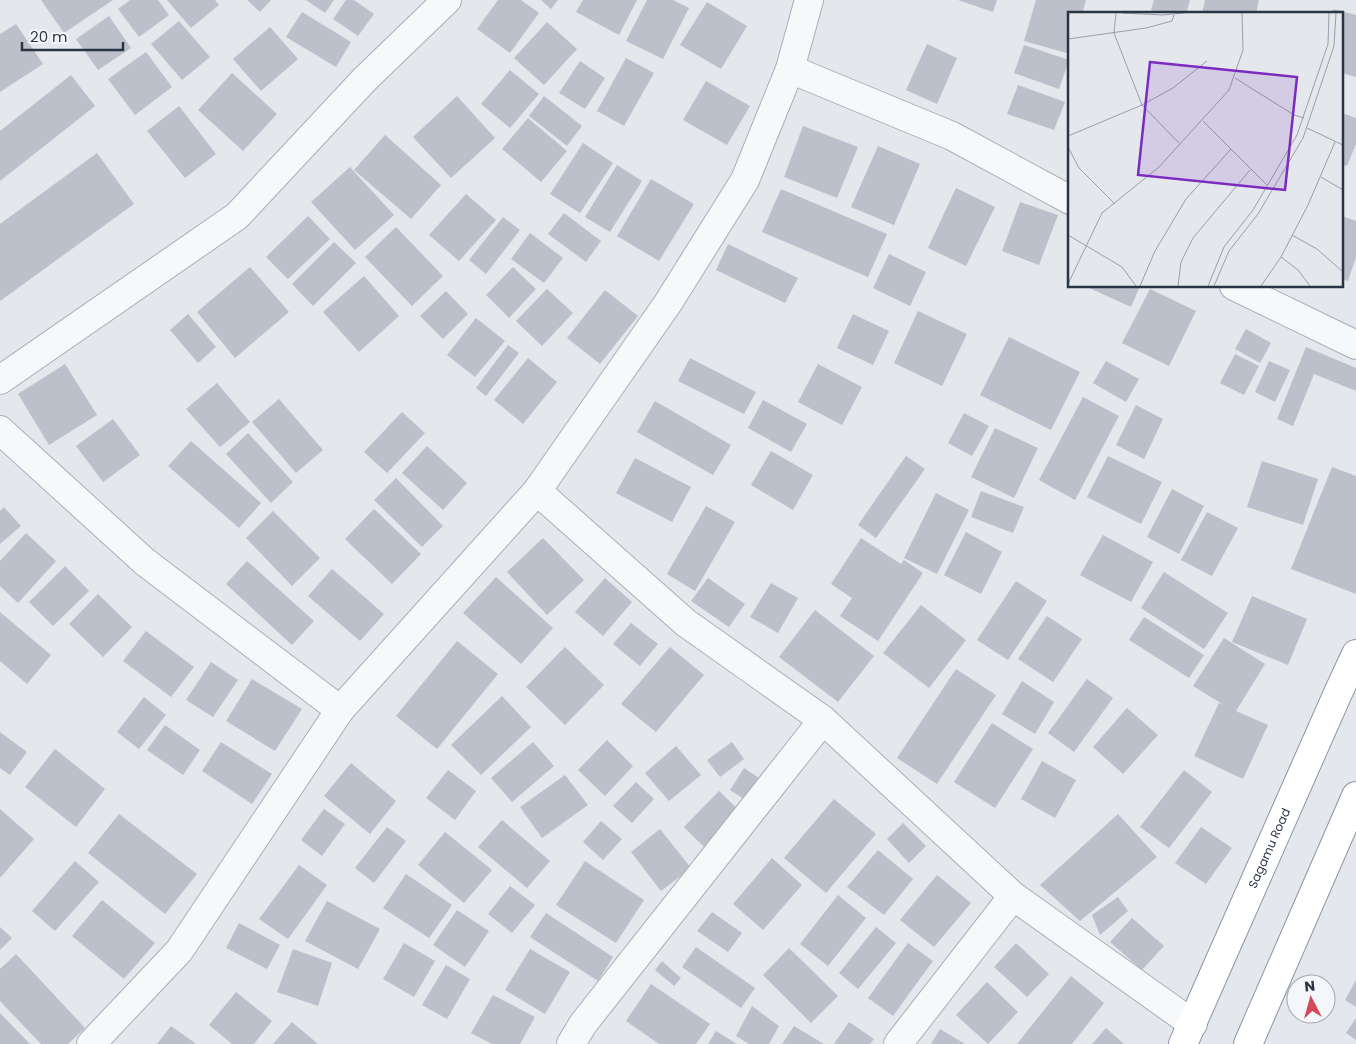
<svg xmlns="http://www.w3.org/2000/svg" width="1356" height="1044" font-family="Poppins,sans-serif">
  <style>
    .building { fill: #bbc0ca }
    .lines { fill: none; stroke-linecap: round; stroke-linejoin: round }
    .minor-casing { stroke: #a9aeb7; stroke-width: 30 }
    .highway-casing { stroke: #8b94a3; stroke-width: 30 }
    .minor { stroke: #f7f8fa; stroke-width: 28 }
    .highway { stroke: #fff; stroke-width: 28 }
    .labels { text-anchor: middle; stroke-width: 4; stroke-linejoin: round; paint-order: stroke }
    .street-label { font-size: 12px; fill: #2b3445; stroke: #f4f6f9 }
    .inset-road { fill: none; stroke: #9a9fa9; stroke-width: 1 }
    .view { fill: #7b2cbf; fill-opacity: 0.15; stroke: #7b2cbf; stroke-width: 2.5 }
    .inset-edge { fill: none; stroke: #2b3445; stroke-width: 2.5 }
  </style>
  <rect width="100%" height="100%" fill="#e4e7ec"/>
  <!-- building -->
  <g class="building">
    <polygon points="41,0 113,0 64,33"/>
    <polygon points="130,0 158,0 169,15 139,37 118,9"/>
    <polygon points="167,0 215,0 219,5 191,28"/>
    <polygon points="247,0 271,0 260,12"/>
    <polygon points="306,0 334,0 325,13"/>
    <polygon points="346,0 354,0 374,14 358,36 333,19"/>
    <polygon points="498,0 521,0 539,13 510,53 477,29"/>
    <polygon points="541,0 558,0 551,9"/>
    <polygon points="583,0 637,0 619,35 576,12"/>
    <polygon points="647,0 673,0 689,8 663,59 626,41"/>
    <polygon points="958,0 997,0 993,12"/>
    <polygon points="1036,0 1086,0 1082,14 1070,14 1070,54 1024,41"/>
    <polygon points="1154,0 1190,0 1186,14 1164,14 1151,10"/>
    <polygon points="1205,0 1259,0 1256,14 1202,14"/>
    <polygon points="707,2 747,26 721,69 680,45"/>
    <polygon points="1333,9 1356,15 1356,77 1342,73 1342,14 1332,14"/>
    <polygon points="302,12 351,42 336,67 286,37"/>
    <polygon points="109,16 131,48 98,70 76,39"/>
    <polygon points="179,21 210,57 182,80 151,44"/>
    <polygon points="547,22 577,49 544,85 514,58"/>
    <polygon points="16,24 43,64 0,92 0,34"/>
    <polygon points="270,27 298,59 261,91 233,59"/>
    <polygon points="927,44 957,58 937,104 906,90"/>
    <polygon points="1024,45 1069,60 1059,89 1014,73"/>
    <polygon points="146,52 172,87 135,115 108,79"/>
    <polygon points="626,58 654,73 624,126 597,111"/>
    <polygon points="580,61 605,78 585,109 559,93"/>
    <polygon points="510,70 539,94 510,128 481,104"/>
    <polygon points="232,73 277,114 243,151 198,110"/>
    <polygon points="71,75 95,106 0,181 0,131"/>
    <polygon points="706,81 750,106 727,145 683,120"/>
    <polygon points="1018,85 1065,102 1054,130 1007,114"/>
    <polygon points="457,96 495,138 451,178 413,137"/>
    <polygon points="544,96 582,126 567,146 529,116"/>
    <polygon points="179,106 216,154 185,178 147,131"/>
    <polygon points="1342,113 1356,118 1356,144 1347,166 1342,164"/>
    <polygon points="528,118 567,151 541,182 502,149"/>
    <polygon points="803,126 858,147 837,198 784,177"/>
    <polygon points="385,135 441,185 411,219 354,170"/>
    <polygon points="583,143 613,163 580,213 550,194"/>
    <polygon points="878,146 920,164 894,225 851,207"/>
    <polygon points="97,153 134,204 0,301 0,224"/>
    <polygon points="617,165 642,181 610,232 585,217"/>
    <polygon points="350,167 394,215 355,250 311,202"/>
    <polygon points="651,179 694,204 659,261 617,236"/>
    <polygon points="956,188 995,207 966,266 928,248"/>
    <polygon points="781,189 887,234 868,277 762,232"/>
    <polygon points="466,194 496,220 459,261 429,235"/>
    <polygon points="1020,202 1058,215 1039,265 1002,251"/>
    <polygon points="564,213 601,241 586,262 548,234"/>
    <polygon points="308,216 330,239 288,279 266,257"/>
    <polygon points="1342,216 1356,221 1356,257 1348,281 1342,279"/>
    <polygon points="503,217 520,230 486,274 469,260"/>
    <polygon points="396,227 443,276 412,306 365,257"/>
    <polygon points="530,233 563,258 544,283 511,259"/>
    <polygon points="334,242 356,263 313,306 292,284"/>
    <polygon points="728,244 798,278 785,303 716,270"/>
    <polygon points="889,254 926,272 910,306 873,288"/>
    <polygon points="250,267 289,312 235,358 197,312"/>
    <polygon points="513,267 536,289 509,318 486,295"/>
    <polygon points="364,276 399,316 359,352 323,312"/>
    <polygon points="1085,286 1140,286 1131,307"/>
    <polygon points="547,289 573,313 542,346 516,321"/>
    <polygon points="1150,289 1196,311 1169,366 1122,343"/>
    <polygon points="605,290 638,316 600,364 567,338"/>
    <polygon points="446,291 468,314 443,339 420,316"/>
    <polygon points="918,311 967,334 942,386 894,363"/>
    <polygon points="188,314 216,347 198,363 170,330"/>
    <polygon points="853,314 889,331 873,365 837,348"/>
    <polygon points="476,318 505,341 475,377 447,355"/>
    <polygon points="1246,329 1271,343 1260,363 1235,349"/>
    <polygon points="1009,337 1080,372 1051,430 980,395"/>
    <polygon points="508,345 519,353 486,396 476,388"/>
    <polygon points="1306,347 1356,368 1356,391 1314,374 1293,426 1277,419"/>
    <polygon points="1235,354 1259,366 1244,395 1220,383"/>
    <polygon points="528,358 557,382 523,424 494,400"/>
    <polygon points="690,358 756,392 744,414 678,381"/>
    <polygon points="1106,361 1139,379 1126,402 1093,383"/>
    <polygon points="1269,361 1290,370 1275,402 1255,392"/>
    <polygon points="65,364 97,415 49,445 18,394"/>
    <polygon points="818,364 862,387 842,425 798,402"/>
    <polygon points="217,383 250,422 220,447 186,409"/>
    <polygon points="1083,397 1119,416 1075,500 1039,480"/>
    <polygon points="279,399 323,450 296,473 252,422"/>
    <polygon points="763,400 807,424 791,452 748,428"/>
    <polygon points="655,401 731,445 713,475 637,432"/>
    <polygon points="1136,405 1163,419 1144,459 1116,445"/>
    <polygon points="402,412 425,433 387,473 364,452"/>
    <polygon points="964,413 989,426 972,456 948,443"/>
    <polygon points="113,419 140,455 103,482 76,446"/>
    <polygon points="995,428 1038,448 1014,498 971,477"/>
    <polygon points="248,433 293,482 271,503 226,454"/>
    <polygon points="191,441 261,503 239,528 168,466"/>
    <polygon points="427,446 467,483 443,510 402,473"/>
    <polygon points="771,451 813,475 793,510 751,485"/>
    <polygon points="906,456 925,469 876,538 858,525"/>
    <polygon points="1108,456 1162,482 1141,524 1087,497"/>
    <polygon points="635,458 691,487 672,522 616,493"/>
    <polygon points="1262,461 1318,479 1303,525 1247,507"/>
    <polygon points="1332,467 1356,476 1356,594 1291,569"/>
    <polygon points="396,478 443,526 422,547 374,500"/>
    <polygon points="1172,489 1204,506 1179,554 1147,537"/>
    <polygon points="981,491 1024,507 1013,533 971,517"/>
    <polygon points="936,493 969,510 937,574 904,558"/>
    <polygon points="706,506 735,522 695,591 667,574"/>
    <polygon points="4,507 21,526 0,544 0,511"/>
    <polygon points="374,509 421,554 392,584 345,539"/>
    <polygon points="273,511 320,558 292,586 246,538"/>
    <polygon points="1207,512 1238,528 1212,576 1181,560"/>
    <polygon points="966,532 1002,552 981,594 944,575"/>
    <polygon points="26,533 56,561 18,603 0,586 0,561"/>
    <polygon points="1103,535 1153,562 1131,602 1080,575"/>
    <polygon points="543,538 584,580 547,615 507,572"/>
    <polygon points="861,538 901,564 904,560 923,573 878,641 840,616 852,598 831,584"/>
    <polygon points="247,561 314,621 292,645 226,584"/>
    <polygon points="65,566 89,591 53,626 29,602"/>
    <polygon points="332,569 384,614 360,641 308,596"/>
    <polygon points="1164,572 1228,613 1204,649 1141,608"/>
    <polygon points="496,577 553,628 521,664 463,613"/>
    <polygon points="605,578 632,602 603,636 575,612"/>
    <polygon points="708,578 745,604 729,627 691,601"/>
    <polygon points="1016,581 1047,601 1008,660 977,640"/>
    <polygon points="771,583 798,598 778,633 750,617"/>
    <polygon points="98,594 132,627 103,657 69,624"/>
    <polygon points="1252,596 1307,619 1288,665 1232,642"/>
    <polygon points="921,605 966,640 929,688 883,653"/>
    <polygon points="815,610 874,656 838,702 779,657"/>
    <polygon points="0,612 51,655 27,684 0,661"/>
    <polygon points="1047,616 1082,639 1053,682 1018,659"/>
    <polygon points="1144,617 1204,655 1189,678 1129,640"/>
    <polygon points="631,623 658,644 640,666 613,644"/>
    <polygon points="146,631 194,667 171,697 123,661"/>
    <polygon points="1224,638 1265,664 1236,711 1268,725 1243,779 1194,756 1219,703 1224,705 1193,686"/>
    <polygon points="457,641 498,674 437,749 396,716"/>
    <polygon points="565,647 604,685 565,725 526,687"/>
    <polygon points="670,647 704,675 656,732 621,704"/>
    <polygon points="211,662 238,680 213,717 186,700"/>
    <polygon points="956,669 996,695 937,784 897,758"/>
    <polygon points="252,679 302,709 275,751 226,721"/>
    <polygon points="1087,679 1113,698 1074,752 1048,733"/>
    <polygon points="1022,681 1054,702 1035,734 1002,714"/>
    <polygon points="502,696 531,727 481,775 451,745"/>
    <polygon points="144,697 166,715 139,749 117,732"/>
    <polygon points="1127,708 1158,735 1123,774 1093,747"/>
    <polygon points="992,723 1033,749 995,808 954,782"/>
    <polygon points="165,725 200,750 183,775 147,750"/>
    <polygon points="0,732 27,752 10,775 0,768"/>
    <polygon points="607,740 633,766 605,796 578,770"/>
    <polygon points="221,742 272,774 252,804 202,771"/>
    <polygon points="533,742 554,766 512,802 491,778"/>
    <polygon points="732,742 744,759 720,777 707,760"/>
    <polygon points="676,746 701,775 669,801 645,773"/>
    <polygon points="55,749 105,789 76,827 25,787"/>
    <polygon points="1042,761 1076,780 1055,818 1021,799"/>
    <polygon points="351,763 396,801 370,834 324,796"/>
    <polygon points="744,768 771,786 757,807 730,790"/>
    <polygon points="448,770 476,791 455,820 426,798"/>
    <polygon points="1184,770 1212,792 1169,848 1140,827"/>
    <polygon points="565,775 588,805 542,838 520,807"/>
    <polygon points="636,782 654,799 632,823 613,806"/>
    <polygon points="719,791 752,823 716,859 684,827"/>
    <polygon points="834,799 876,834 826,893 784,858"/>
    <polygon points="0,809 34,839 0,878"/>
    <polygon points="324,809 345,824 322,856 301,840"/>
    <polygon points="119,814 197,874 165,914 88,853"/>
    <polygon points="1118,814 1157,857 1080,921 1040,885"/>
    <polygon points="502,820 550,861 527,888 478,847"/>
    <polygon points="601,821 622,839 603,860 583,842"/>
    <polygon points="903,823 926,846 909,863 887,839"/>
    <polygon points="387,827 406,841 374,883 355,868"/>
    <polygon points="1201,827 1232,848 1206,884 1175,863"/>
    <polygon points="660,829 691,868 661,891 631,852"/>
    <polygon points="445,832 492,870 464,903 418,865"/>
    <polygon points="878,850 913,879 884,915 847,887"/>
    <polygon points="772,858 802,885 763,930 733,904"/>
    <polygon points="75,861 99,882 55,931 32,911"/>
    <polygon points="585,861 644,900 616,943 556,905"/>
    <polygon points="299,865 327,885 288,939 259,919"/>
    <polygon points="406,874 452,905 429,938 383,908"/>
    <polygon points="937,875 971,903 934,947 900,920"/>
    <polygon points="510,886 535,905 512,933 488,914"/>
    <polygon points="838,895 866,918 828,966 800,944"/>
    <polygon points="1118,897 1128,911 1100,935 1092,915"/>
    <polygon points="102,900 155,943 124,979 72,936"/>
    <polygon points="327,901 380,929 358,969 305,941"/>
    <polygon points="457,910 489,931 465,967 433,945"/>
    <polygon points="712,912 742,933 728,952 697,931"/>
    <polygon points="546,913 613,957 598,981 530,937"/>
    <polygon points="1132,918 1164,946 1142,970 1110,942"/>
    <polygon points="239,923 280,945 267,969 226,948"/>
    <polygon points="0,927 12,938 0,950"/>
    <polygon points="876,927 896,943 858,989 839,973"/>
    <polygon points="404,943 435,961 414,997 383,979"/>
    <polygon points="908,943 933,961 893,1016 868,998"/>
    <polygon points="1016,943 1049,974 1027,997 994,967"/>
    <polygon points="696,947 755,988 741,1008 682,967"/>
    <polygon points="789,948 838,996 811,1023 763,975"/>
    <polygon points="293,949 332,963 318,1006 277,992"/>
    <polygon points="530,949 570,972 545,1014 505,990"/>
    <polygon points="16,954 85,1028 68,1044 41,1044 0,1001 0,969"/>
    <polygon points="662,961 681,978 674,986 655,970"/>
    <polygon points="446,965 470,979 447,1019 422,1005"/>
    <polygon points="1071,976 1104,1003 1072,1044 1017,1044"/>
    <polygon points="1356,980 1356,1007 1345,1000"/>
    <polygon points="987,982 1018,1012 988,1044 956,1015"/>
    <polygon points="651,984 710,1024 696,1044 659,1044 626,1021"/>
    <polygon points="236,992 272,1021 254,1044 232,1044 209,1025"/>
    <polygon points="493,995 535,1017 520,1044 492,1044 471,1033"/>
    <polygon points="752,1006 779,1026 769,1044 749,1044 736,1036"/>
    <polygon points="0,1013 30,1044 0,1044"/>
    <polygon points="1356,1018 1356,1040 1346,1033"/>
    <polygon points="292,1022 318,1044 273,1044"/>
    <polygon points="849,1022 874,1039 870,1044 834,1044"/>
    <polygon points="171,1026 195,1043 194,1044 157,1044"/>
    <polygon points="794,1026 824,1044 782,1044"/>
    <polygon points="1106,1028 1124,1044 1092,1044"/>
    <polygon points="940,1029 965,1044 931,1044"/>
    <polygon points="716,1031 737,1044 708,1044"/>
  </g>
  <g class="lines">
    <defs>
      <g id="minor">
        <polyline points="790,69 952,136 1070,200"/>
        <polyline points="1234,286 1356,345"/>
        <polyline points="0,380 237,216 365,79 447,0"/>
        <polyline points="0,430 145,562 340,710"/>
        <polyline points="537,491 686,623 823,720 1013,896 1193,1024"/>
        <polyline points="91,1044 179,951 340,710 537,491 668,303 745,180 790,69 809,0"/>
        <polyline points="571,1044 583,1024 823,720"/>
        <polyline points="898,1044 1013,896"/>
      </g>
      <g id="highway">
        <path id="s1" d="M1183,1044L1338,693L1356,654"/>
        <polyline points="1248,1044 1356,796"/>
      </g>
    </defs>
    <!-- minor casing -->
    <use href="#minor" class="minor-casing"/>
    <!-- highway casing -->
    <use href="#highway" class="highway-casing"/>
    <!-- minor -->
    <use href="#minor" class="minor"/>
    <!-- highway -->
    <use href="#highway" class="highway"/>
  </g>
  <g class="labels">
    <!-- street labels -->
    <g class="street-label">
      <text dy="4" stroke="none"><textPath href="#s1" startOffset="214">Sagamu Road</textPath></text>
    </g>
  </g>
  <!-- overview -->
  <g transform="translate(1068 12)">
    <rect width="275" height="275" fill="#e4e7ec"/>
    <path class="inset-road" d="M48,1L46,21L74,93L111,131M54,1L95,3L116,1M0,27L78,16L104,9L106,3M167,66L226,103L236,106M135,109L200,174M239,116L275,133M0,124L74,93L105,76L139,49M0,135L11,156L47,192M253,165L275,178M0,223L54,255L68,274M224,223L249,237L275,260M213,245L230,258L242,274M0,272L34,201L91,155L161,78L175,38L174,1M72,274L87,239L118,187L163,137M110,274L113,250L125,226L182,158M140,274L156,235L185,198L229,123L260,32L261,1M146,274L161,239L190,202L235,126L266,34L268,1M193,274L213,245L240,193L267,130"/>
    <path class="view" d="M82,50L229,65L217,178L70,163Z"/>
    <rect width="275" height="275" class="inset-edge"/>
  </g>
  <!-- north arrow -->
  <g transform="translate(1311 999) rotate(354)"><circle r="24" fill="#f4f6f9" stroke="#a4a8b1"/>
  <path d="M0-4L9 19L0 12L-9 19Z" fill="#d1495b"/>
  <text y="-8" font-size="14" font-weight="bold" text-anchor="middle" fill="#2b3445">N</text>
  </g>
  <!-- scale -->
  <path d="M22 42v8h101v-8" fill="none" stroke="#2b3445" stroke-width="2.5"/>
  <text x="30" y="42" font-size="15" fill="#2b3445" stroke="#f4f6f9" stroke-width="4" paint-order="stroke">20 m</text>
</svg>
